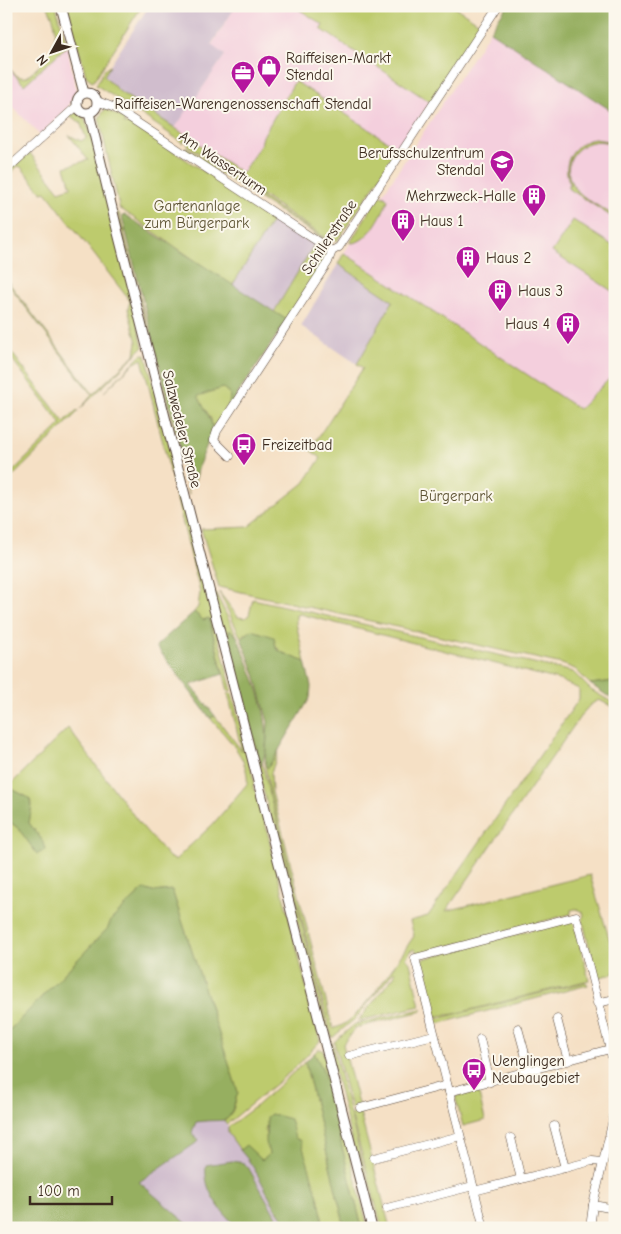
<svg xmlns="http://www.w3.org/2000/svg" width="621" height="1234" font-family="'Comic Neue',sans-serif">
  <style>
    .built { fill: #f4cfdd }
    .industrial { fill: #d0bdcd }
    .green { fill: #bdcb6d; stroke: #7c7a46 }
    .forest { fill: #96af60; stroke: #686c3f }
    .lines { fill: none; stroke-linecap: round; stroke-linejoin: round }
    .minor-casing { stroke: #574537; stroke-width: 9 }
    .major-casing { stroke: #574537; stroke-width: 11 }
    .minor { stroke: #fff; stroke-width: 8 }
    .major { stroke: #fff; stroke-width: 9 }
    .labels { text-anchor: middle; stroke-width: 4; stroke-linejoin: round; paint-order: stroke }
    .poi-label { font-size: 15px; fill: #3b2a1e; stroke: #fbf7ec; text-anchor: start }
    .street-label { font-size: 15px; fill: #3b2a1e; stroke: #fbf7ec }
    .park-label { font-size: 15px; fill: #5c5232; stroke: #fbf7ec }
  </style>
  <rect width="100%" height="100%" fill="#fbf7ec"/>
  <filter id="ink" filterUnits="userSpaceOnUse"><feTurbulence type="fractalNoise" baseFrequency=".02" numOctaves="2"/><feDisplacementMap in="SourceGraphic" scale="10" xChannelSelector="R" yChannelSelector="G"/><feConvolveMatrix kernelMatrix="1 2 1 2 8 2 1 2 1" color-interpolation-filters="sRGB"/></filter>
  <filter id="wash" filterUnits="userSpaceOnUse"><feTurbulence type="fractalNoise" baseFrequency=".0096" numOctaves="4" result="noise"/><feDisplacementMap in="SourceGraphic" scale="20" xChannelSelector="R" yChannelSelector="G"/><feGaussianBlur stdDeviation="1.12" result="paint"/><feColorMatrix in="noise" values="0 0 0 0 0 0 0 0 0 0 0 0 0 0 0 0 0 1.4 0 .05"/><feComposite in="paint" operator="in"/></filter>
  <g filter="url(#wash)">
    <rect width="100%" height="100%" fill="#f5e0c5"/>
    <!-- built -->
    <g class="built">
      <polygon points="236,6 294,6 323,25 321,30 430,102 399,149 295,81 263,136 261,144 242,173 175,128 225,55 211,46"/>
      <polygon points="490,31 615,113 615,373 580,410 344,253"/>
      <polygon points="67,46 76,90 68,107 40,135 6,100 6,66 24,85"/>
    </g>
    <!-- industrial -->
    <g class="industrial">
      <polygon points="149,6 236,6 211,45 225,55 175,128 142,106 143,102 141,100 137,103 120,92 104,75"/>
      <polygon points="274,218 314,245 274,312 232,286"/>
      <polygon points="338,264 394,301 357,364 301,326"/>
      <polygon points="209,1099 261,1174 286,1220 267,1228 192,1228 117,1163"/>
    </g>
    <!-- green -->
    <g class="green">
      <path d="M47,6H56L67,46L24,85L6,65C10,69 15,76 21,77C28,79 32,72 37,68C56,48 62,31 47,6Z"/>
      <polygon points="67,6 142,6 93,82 86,76"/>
      <polygon points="294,6 453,6 481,24 494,6 430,102 321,29 323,25"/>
      <polygon points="110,66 104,76 120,92 137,103 139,101 133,109 96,85 104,70"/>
      <polygon points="295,81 399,149 337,241 329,240 187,145 191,139 242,173 261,144 263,136"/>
      <polygon points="142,106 187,136 183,143 138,112"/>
      <polygon points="105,109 125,119 124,124 131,123 274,218 232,286 121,209 120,210 99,118"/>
      <polygon points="73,111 83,116 92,136 143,347 80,409 92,395 6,281 6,279 93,394 135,354 137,342 128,309 130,301 46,192 42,193 21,167 18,166 6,177 6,173 30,153 59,191 71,187 65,167 88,160 69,135 81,141 86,138 80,122 70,116"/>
      <path d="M594,139L609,141L615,146C588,130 555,159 574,187C583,199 602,208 615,216V219L568,188L570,184C561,164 572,143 594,139Z"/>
      <polygon points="186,147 328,241 334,246 185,151"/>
      <path d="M379,195L385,196L388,200C382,215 368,244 350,243Z"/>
      <polygon points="117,213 119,213 189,494"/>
      <polygon points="573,220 615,247 615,293 552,252"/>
      <polygon points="314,245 325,252 327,259 287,320 274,312"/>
      <polygon points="344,253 579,409 615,373 615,681 590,684 575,669 562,664 219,587 201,529 248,527 304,483 321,458 310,450 363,368 357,364 393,301 338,264"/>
      <polygon points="6,345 64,422 77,410 78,412 6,483 6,478 61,424 6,351"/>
      <polygon points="142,354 146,355 232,690 228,691 209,618 203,620 194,612 198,607 200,592 142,359 133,364 104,392"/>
      <polygon points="223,388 230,394 229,406 213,433 211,419 197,396"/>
      <polygon points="215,592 237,636 233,632 261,766 262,763 330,1038 328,1039 212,593"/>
      <path d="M219,592L238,617L245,618L249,615L253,599L573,672L591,690L615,704V708L599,700L590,705L582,714L446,911L590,875L615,958V973L597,978L582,918L584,916L583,912L576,909L571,910V914L418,954L414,949L410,951L406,958L410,963L420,1006L358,1021L395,975L394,971L356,1018L332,1038L270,793L265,765L268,767L279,750L271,773L272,792L333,1028C357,1028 400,956 414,936L410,921L428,916L579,699V689L559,680L300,614L296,615V623L305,662L281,652L266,635L244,634L241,638Z"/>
      <path d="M232,693L254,781L253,788L258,795L320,1041L295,1068L227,1124L224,1121C235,1114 234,1103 238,1092L172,890L153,892L144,889L111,920L108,928L6,1034V819L18,828L37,853L42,840L29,823L32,805L29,798L8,787L68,728L140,824L169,857L175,860L213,824L247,784C250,758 225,736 210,718L215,716L242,751L228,694Z"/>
      <polygon points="570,920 574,922 589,980 454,1014 432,1017 419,960"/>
      <polygon points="586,982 588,985 437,1024 436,1019"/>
      <polygon points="421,1009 422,1011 355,1028 343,1044 359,1107 351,1108 334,1042 355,1024"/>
      <polygon points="332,1043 379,1228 374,1228 328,1046"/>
      <polygon points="319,1049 323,1050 368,1228 362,1228 323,1070 314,1053"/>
      <polygon points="305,1062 345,1228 324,1228 319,1200 295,1138 277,1116 271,1114 265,1129 269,1154 262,1160 246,1146 240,1150 228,1133 228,1127 256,1106"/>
      <polygon points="478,1090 485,1120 463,1126 455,1096 476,1092"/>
      <polygon points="359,1109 390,1228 382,1228 351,1114"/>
    </g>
    <!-- forest -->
    <g class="forest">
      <polygon points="507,6 615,6 615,113 490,31"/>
      <path d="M125,215L287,320L229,407L230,394L223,388L198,396C217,433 216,421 201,460C196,470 199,479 190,487L122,216Z"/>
      <polygon points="194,612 203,620 209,618 223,674 191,685 215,716 210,718 156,646"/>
      <path d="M230,630L237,636C252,673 278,727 261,766L230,648L227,635Z"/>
      <polygon points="252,630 274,637 276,648 281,652 305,662 311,686 310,698 268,768 265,765 268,722 255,674 241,638"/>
      <polygon points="615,681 615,701 590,684"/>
      <polygon points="8,787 29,798 32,805 29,823 42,840 45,849 42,852 37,854 18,828 6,819"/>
      <path d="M144,889L153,892L172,890L238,1092C226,1130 232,1117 196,1122L192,1132L199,1141L139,1182L192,1228H6V1034L108,928L111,920Z"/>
      <polygon points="314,1053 323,1070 362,1228 345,1228 305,1062"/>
      <path d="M271,1114L290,1119L295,1138L301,1141L319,1200L324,1228H291C269,1206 262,1173 240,1150L246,1145L262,1160L269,1154L266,1142L267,1117Z"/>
      <path d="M232,1161L244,1163L248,1167L279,1222L285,1228H238C220,1210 203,1191 206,1165Z"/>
    </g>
  </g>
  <g filter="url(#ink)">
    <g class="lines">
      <defs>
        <g id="minor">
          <polyline points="97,101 115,108 332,251"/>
          <polyline points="6,170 77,106"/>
          <polyline points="230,456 214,440 217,431 328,262 332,251 339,247 498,6"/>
          <polyline points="597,1003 615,999"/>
          <polyline points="557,1019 568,1061"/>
          <polyline points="518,1028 530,1072"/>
          <polyline points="480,1039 490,1082"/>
          <polyline points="349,1056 434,1035"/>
          <polyline points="449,1092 610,1049"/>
          <polyline points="360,1108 447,1085"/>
          <polyline points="554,1126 565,1168"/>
          <polyline points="511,1138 521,1179"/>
          <polyline points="374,1158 460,1136"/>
          <polyline points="474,1191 592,1161 603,1162"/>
          <polyline points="593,1205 615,1209"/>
          <polyline points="387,1208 473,1186"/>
          <polyline points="484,1228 415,958 576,916 615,1069"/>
          <polyline points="590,1228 593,1205 615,1111"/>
        </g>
        <g id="major">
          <polyline points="61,6 84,93"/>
          <circle cx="87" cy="103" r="10"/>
          <polyline points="89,113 117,229 372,1228"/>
        </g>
      </defs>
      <!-- minor casing -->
      <use href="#minor" class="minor-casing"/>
      <!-- major casing -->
      <use href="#major" class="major-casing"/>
      <!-- minor -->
      <use href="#minor" class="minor"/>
      <!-- major -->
      <use href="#major" class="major"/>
    </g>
  </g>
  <!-- icons -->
  <defs>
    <symbol id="shop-pin" viewBox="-11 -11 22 30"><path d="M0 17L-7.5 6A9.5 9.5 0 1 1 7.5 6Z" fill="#b5179e" stroke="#fbf7ec"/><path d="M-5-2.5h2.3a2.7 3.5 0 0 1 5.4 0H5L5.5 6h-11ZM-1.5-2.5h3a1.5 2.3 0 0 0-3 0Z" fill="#fff"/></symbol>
    <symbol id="office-pin" viewBox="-11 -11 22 30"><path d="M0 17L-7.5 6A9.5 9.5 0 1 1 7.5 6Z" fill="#b5179e" stroke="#fbf7ec"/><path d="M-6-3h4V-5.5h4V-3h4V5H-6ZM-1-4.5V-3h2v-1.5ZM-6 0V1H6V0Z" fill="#fff"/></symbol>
    <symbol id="university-pin" viewBox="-11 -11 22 30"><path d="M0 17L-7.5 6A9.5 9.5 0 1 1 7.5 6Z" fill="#b5179e" stroke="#fbf7ec"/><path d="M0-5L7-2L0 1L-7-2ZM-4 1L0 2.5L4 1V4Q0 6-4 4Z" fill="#fff"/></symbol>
    <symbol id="building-pin" viewBox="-11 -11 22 30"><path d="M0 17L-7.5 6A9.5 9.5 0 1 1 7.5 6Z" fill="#b5179e" stroke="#fbf7ec"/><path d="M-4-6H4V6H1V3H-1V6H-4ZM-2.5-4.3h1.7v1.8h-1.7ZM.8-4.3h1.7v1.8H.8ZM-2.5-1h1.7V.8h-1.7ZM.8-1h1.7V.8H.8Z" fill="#fff"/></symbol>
    <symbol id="bus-pin" viewBox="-11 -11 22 30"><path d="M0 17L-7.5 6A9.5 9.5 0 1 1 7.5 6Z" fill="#b5179e" stroke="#fbf7ec"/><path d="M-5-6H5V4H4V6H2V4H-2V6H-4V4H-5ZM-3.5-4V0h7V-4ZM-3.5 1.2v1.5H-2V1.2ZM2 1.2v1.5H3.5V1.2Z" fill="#fff"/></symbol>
  </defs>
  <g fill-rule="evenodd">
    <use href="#shop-pin" x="255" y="53" width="28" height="38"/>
    <use href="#office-pin" x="229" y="59" width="28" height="38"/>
    <use href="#university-pin" x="488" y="148" width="28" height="38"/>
    <use href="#building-pin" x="520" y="182" width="28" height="38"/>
    <use href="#building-pin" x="389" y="207" width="28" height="38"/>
    <use href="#building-pin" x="454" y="244" width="28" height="38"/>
    <use href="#building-pin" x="486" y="277" width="28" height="38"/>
    <use href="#building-pin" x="554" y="310" width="28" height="38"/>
    <use href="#bus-pin" x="230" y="431" width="28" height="38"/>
    <use href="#bus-pin" x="460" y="1056" width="28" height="38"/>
  </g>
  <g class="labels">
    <!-- poi labels -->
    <g class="poi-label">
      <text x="286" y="63">Raiffeisen-Markt<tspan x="286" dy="17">Stendal</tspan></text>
      <text x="243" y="109" text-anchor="middle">Raiffeisen-Warengenossenschaft Stendal</text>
      <text x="484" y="158" text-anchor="end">Berufsschulzentrum<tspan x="484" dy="17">Stendal</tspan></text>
      <text x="516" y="201" text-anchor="end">Mehrzweck-Halle</text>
      <text x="420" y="226">Haus 1</text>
      <text x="486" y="263">Haus 2</text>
      <text x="518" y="296">Haus 3</text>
      <text x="550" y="329" text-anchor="end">Haus 4</text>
      <text x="262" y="450">Freizeitbad</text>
      <text x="492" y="1066">Uenglingen<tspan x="492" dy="17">Neubaugebiet</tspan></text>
    </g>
    <!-- street labels -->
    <g class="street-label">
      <text transform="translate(223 163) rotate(34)" y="5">Am Wasserturm</text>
      <text transform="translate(329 237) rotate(-56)" y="5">Schillerstraße</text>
      <text transform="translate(182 429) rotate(76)" y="5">Salzwedeler Straße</text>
    </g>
    <!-- park labels -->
    <g class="park-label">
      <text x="197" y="211">Gartenanlage<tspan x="197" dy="17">zum Bürgerpark</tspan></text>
      <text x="456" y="501">Bürgerpark</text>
    </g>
  </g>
  <!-- margin -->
  <rect width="621" height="1234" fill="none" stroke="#fbf7ec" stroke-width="25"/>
  <!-- north arrow -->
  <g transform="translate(52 52) rotate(230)" stroke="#fbf7ec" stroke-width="4" paint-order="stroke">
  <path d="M0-4L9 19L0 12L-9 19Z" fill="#3b2a1e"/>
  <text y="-8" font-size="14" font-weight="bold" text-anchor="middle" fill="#3b2a1e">N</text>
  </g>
  <!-- scale -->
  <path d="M30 1196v8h82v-8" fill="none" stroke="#3b2a1e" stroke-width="2.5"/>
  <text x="38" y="1196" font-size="15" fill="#3b2a1e" stroke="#fbf7ec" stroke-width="4" paint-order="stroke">100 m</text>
</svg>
